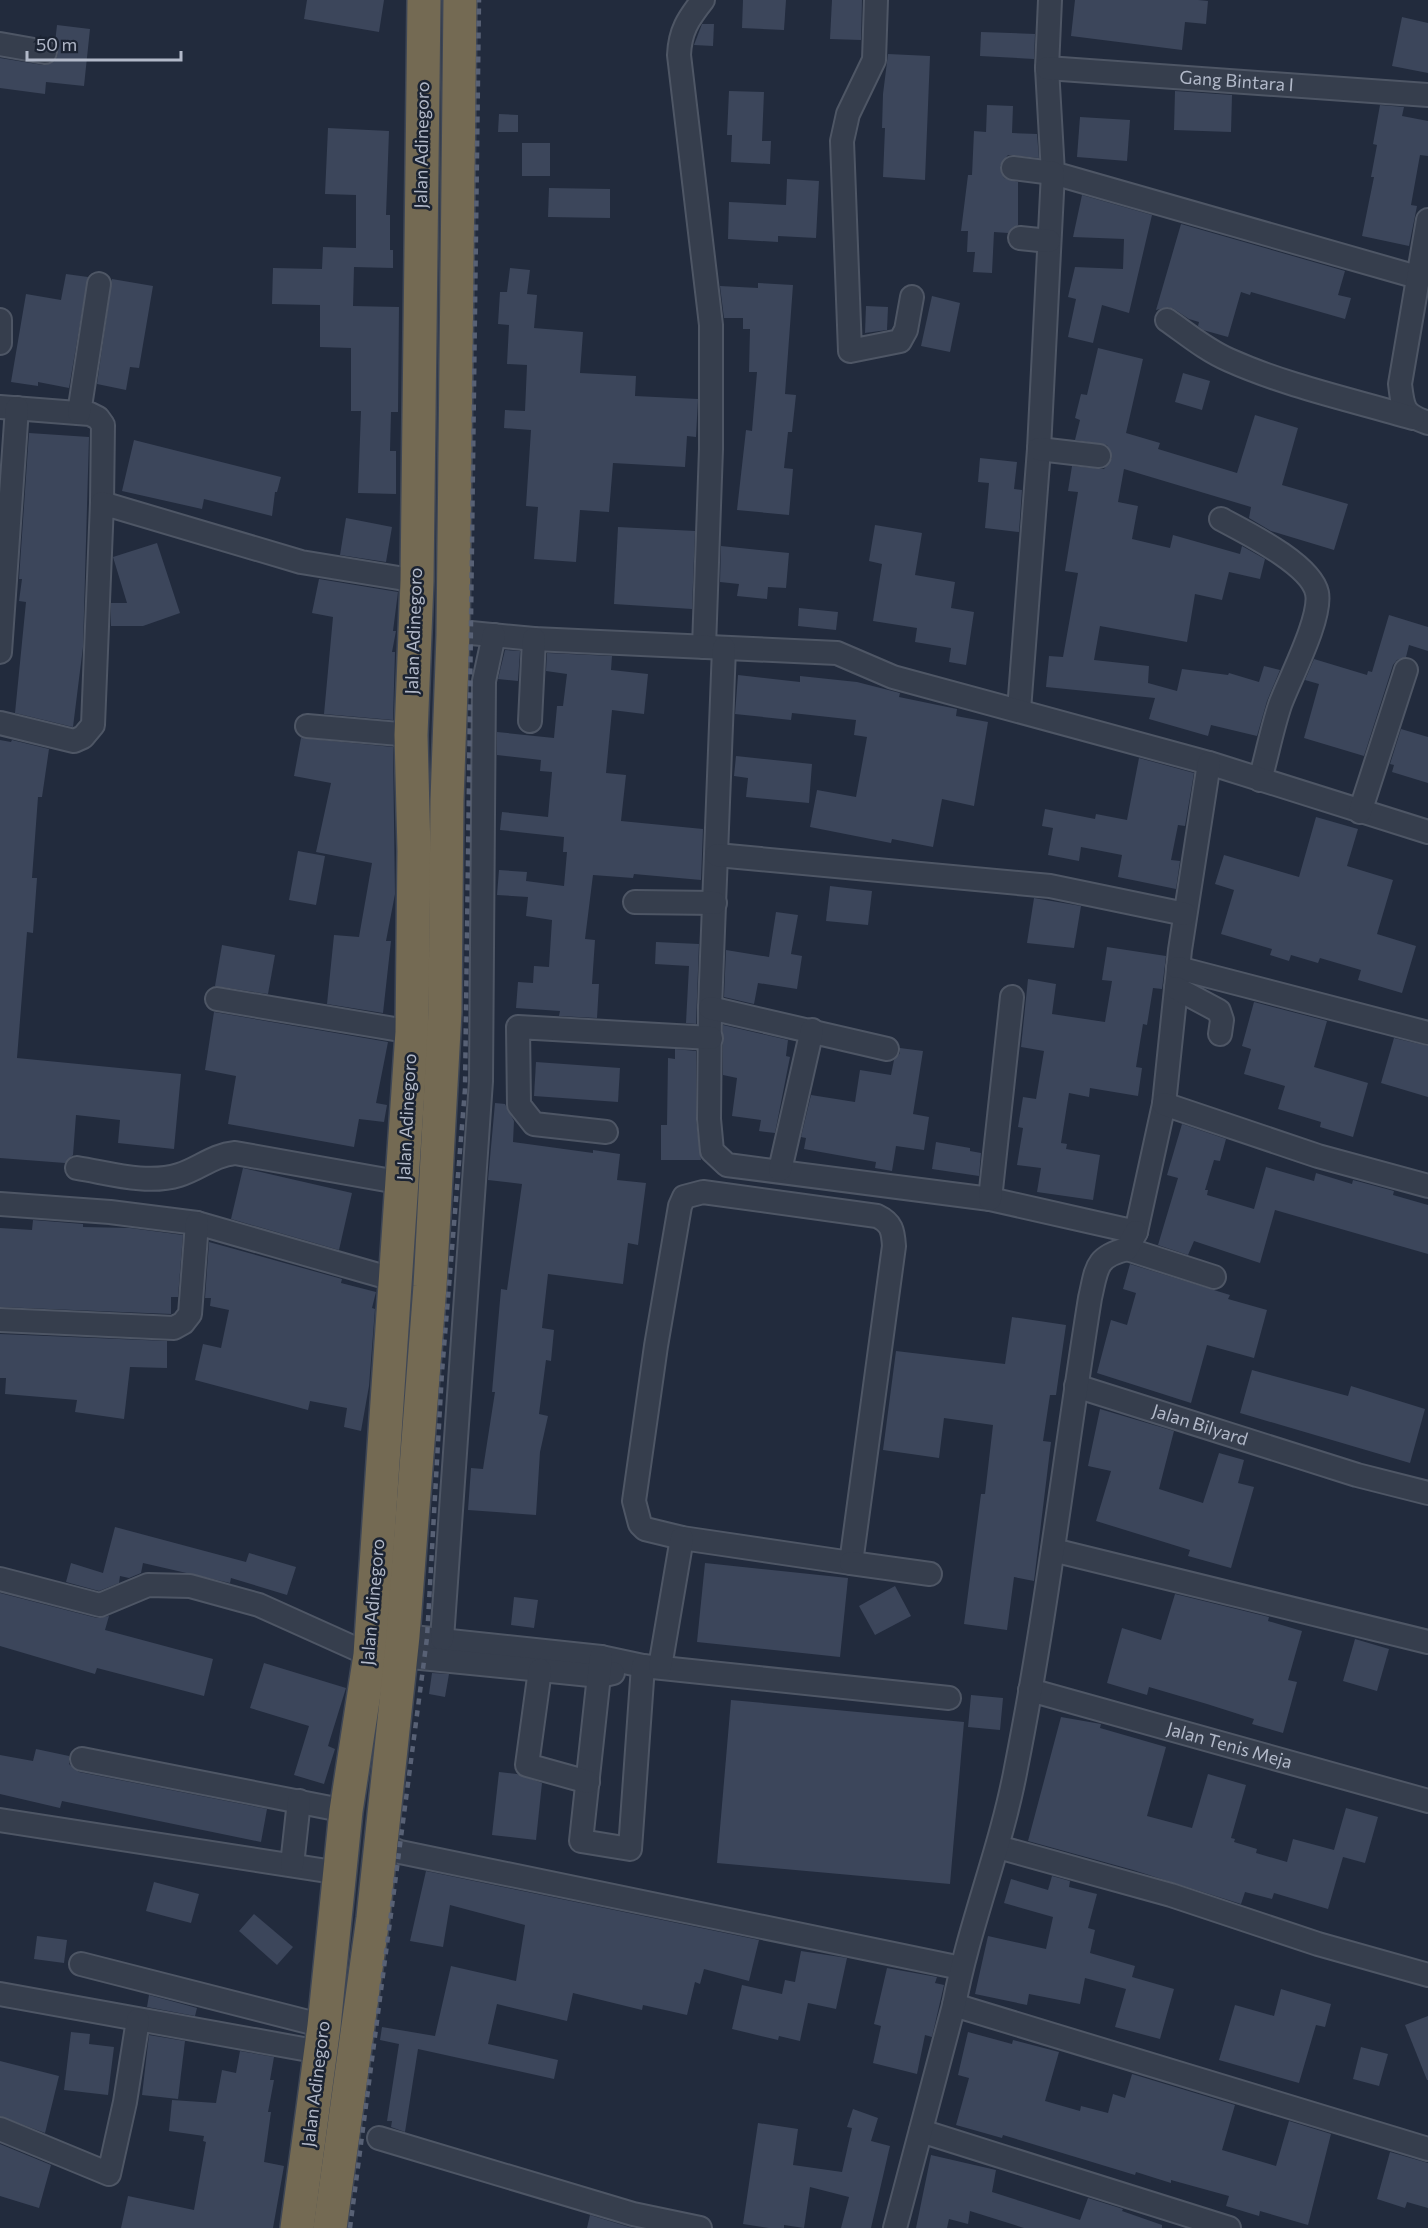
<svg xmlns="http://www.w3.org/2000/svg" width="1428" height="2228" font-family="Commissioner,sans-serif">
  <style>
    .building { fill: #3c465b }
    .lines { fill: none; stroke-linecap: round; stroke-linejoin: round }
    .minor-casing { stroke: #4e5665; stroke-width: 26 }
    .highway-casing { stroke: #3e4655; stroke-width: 36 }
    .minor { stroke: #363e4d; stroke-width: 22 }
    .highway { stroke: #746a53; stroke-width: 33 }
    .rail { stroke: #586175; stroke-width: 4.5; stroke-dasharray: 6 6; stroke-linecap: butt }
    .labels { text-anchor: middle; stroke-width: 5; stroke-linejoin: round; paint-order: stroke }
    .street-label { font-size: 18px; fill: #b2b9c9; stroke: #1b2332 }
  </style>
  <rect width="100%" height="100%" fill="#222b3d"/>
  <!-- building -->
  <g class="building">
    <polygon points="307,0 384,0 379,32 304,19"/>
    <polygon points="743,0 786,0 784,30 742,28"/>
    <polygon points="832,0 862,0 861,40 830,39"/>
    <polygon points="1075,0 1198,0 1208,1 1206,24 1185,22 1182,50 1071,36"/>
    <polygon points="1402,17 1428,23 1428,73 1392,66"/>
    <polygon points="702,24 714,24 713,46 694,45"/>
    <polygon points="57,25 90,29 84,86 46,82 45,94 0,88 0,58 43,65 55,61 58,54 55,43"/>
    <polygon points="981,32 1035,34 1034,59 980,56"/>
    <polygon points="888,54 930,56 925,180 883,177 885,128 882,128 883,94"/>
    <polygon points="729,91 764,92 762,141 771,141 770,164 731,162 732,135 727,135"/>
    <polygon points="1175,91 1232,95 1231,132 1174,130"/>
    <polygon points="987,105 1013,106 1012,133 1037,134 1039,158 1008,155 1000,166 1004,178 1018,182 1018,225 1008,233 994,232 992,273 973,272 975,252 967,252 968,231 961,231 968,175 972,175 974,131 986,132"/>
    <polygon points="1380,105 1404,107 1402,116 1428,121 1428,156 1420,155 1411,205 1417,206 1409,246 1362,236 1374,177 1371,177 1377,145 1373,144"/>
    <polygon points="499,114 518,115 518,132 498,132"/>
    <polygon points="1080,117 1130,120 1127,161 1077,157"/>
    <polygon points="328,128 389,131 386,215 390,215 390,250 393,250 393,268 354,267 353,306 399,307 398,412 391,412 390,451 396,451 396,494 358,493 361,411 351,411 351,348 320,347 320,305 272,304 273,268 322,269 323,247 356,248 356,195 325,194"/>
    <rect x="522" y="143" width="28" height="33"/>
    <polygon points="787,179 819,181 816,238 778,236 778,242 728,239 729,202 786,205"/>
    <polygon points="549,188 610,189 610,218 548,217"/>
    <polygon points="1082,195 1152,215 1129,313 1102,305 1093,343 1068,337 1076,299 1068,297 1075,267 1123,269 1124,239 1073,237"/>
    <polygon points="1181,224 1345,271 1338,295 1351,298 1345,319 1251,292 1250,295 1241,292 1228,337 1203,330 1198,326 1199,322 1189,319 1174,309 1168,307 1156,310"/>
    <polygon points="510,268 530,270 527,294 537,295 534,328 583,332 580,373 636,376 635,396 698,399 696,437 687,436 685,467 613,463 609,512 580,510 576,562 534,559 538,507 526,506 531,430 504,428 505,410 525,411 527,365 507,364 509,325 498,324 500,292 507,292"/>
    <polygon points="66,274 88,277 69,388 38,382 38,386 11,382 26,294 61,300"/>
    <polygon points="112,279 153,286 139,368 130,367 126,390 97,384"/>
    <polygon points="758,283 793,285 785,394 796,395 792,432 788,432 784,468 793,469 789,515 737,510 746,430 752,431 757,372 749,372 750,329 743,329 743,318 724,318 720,286 758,288"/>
    <polygon points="932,296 960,303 950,352 921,346"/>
    <polygon points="866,306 888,307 887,330 865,333"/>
    <polygon points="1098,348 1143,359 1126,433 1160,443 1158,449 1237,473 1255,415 1298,428 1282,485 1348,504 1334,550 1271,531 1249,518 1251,507 1124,469 1118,502 1138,506 1132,539 1170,548 1173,535 1240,554 1242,546 1265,559 1260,579 1229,572 1222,600 1195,594 1187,642 1100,626 1094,660 1149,666 1148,683 1177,691 1182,669 1228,675 1229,673 1259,682 1264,666 1280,670 1267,701 1257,736 1211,725 1208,736 1149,719 1155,698 1046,687 1049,656 1063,657 1078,573 1065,571 1078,492 1068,491 1072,466 1104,469 1112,458 1107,445 1075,440 1080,420 1075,418 1081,394 1087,395"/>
    <polygon points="1183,373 1210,381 1202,410 1175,402"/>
    <polygon points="29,433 89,437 83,647 73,727 15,713 26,602 19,601 22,579 19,579"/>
    <polygon points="134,440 281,477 277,492 275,492 272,516 204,499 202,509 122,491"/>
    <polygon points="980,458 1017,462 1014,489 1022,490 1019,532 985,528 989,483 978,482"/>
    <polygon points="346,518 392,527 386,562 340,555"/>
    <polygon points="875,525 922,533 915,575 955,582 951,608 974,612 966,665 949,662 951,648 915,642 917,628 873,621 882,564 869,561"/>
    <polygon points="618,527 695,531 692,609 614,604"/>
    <polygon points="157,543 180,613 143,626 111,626 111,603 127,603 113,557"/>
    <polygon points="721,546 789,553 786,588 768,587 767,599 737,596 739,584 720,582"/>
    <polygon points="319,579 398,592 393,631 396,631 392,652 395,652 393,720 324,714 333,617 312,613"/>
    <polygon points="799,608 838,612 836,630 798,626"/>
    <polygon points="1389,615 1428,627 1428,651 1409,645 1406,657 1397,660 1393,665 1364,756 1304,738 1319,684 1305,680 1314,659 1367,675 1368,671 1372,672"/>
    <polygon points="505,650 520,651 518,681 498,679"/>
    <polygon points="547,653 612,656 611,670 648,674 644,714 612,710 606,773 626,775 621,821 703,829 701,880 634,874 633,878 593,875 585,939 595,940 592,984 599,984 597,1018 559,1016 560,1011 516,1008 518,982 533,983 534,966 549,967 552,920 526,916 528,897 497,895 499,870 527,872 526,881 564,886 567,852 563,852 564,837 500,830 502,812 548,817 552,772 540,771 541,760 497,755 497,732 554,738 557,706 563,706 567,674 546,671"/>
    <polygon points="738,675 800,682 800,676 857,682 900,693 899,697 957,709 956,716 988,722 974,806 942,799 933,847 892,839 891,843 810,827 817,790 856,797 867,737 854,735 856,720 792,713 791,720 735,714"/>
    <polygon points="1401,729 1428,737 1428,783 1392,772 1394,765 1390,764"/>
    <polygon points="301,738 393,747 395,894 386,941 391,941 383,1013 327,1004 334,935 359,937 372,863 316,852 331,783 294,776"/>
    <polygon points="0,740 11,742 12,740 49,749 42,797 38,797 32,878 37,878 33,933 27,932 17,1058 181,1074 174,1149 118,1143 120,1120 76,1115 73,1155 65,1163 0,1158"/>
    <polygon points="736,756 812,764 809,803 746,797 748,778 734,776"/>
    <polygon points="1139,758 1194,773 1185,826 1178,825 1171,860 1180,861 1176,889 1118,877 1122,855 1081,847 1079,861 1048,855 1053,828 1042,826 1045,809 1095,819 1096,814 1127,820"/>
    <polygon points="1316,817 1358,829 1347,866 1393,880 1377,934 1416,946 1402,993 1358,980 1361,970 1320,958 1318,963 1291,955 1289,961 1270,955 1272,949 1221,934 1234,890 1215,884 1224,855 1299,877"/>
    <polygon points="298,851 325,856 316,905 289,900"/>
    <polygon points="830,886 872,891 868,925 826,921"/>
    <polygon points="1034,898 1081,906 1074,948 1027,943"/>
    <polygon points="776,912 798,915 791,954 802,956 797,989 758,983 754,1004 724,997 726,950 769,957"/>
    <polygon points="656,942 699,944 696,1024 686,1023 689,966 655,964"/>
    <polygon points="222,945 275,955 268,994 215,986"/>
    <polygon points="1107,947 1166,956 1162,989 1153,988 1147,1025 1143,1024 1136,1067 1142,1068 1138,1096 1090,1088 1089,1097 1069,1093 1061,1143 1067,1144 1066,1149 1100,1155 1093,1200 1037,1192 1041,1168 1017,1165 1023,1128 1018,1127 1023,1097 1036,1099 1044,1051 1021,1047 1028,979 1056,984 1052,1014 1105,1022 1112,981 1102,980"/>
    <polygon points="1254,1002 1327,1021 1314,1067 1368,1083 1353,1137 1320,1127 1321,1122 1278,1109 1285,1086 1244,1074 1251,1049 1242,1046"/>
    <polygon points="214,1012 388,1042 376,1103 387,1105 384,1122 359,1119 354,1147 228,1124 236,1076 205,1070"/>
    <polygon points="723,1025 788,1040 786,1056 790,1057 775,1133 759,1131 761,1120 732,1116 737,1078 723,1075"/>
    <polygon points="1394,1038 1428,1046 1428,1097 1381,1083"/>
    <polygon points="900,1048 923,1051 913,1114 929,1117 924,1150 896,1146 892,1171 875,1168 876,1162 804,1149 806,1138 801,1137 811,1095 855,1102 860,1070 891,1075 894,1060 900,1053"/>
    <polygon points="675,1049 696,1051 696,1120 701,1160 661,1160 661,1125 667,1125 668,1058 675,1059"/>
    <polygon points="536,1062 620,1068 618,1102 534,1096"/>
    <polygon points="495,1103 505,1104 514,1121 513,1142 593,1153 593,1150 620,1154 617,1180 646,1183 638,1245 628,1243 623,1284 548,1274 542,1328 554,1330 551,1361 546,1360 539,1414 548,1416 540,1452 536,1515 468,1510 471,1468 483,1469 495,1392 492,1392 501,1289 507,1290 522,1184 488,1180"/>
    <polygon points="1182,1124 1226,1139 1220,1161 1214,1160 1205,1190 1208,1190 1207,1195 1254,1209 1266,1167 1314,1181 1316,1173 1352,1184 1353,1180 1394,1191 1393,1195 1428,1205 1428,1254 1275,1210 1260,1263 1194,1241 1188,1255 1158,1245 1178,1178 1167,1175"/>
    <polygon points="936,1142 970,1148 970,1151 981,1153 979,1176 932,1169"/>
    <polygon points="243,1168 352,1193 339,1250 231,1219"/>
    <polygon points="33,1220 83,1224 83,1227 130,1228 183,1235 178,1297 171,1297 171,1314 0,1307 0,1228 32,1230"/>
    <polygon points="209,1242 342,1279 341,1283 376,1292 372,1308 375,1309 369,1386 361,1431 344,1427 347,1408 310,1401 308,1410 195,1380 203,1344 221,1348 229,1310 210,1306 211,1298 205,1298"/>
    <polygon points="1130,1264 1230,1295 1228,1299 1267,1310 1254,1358 1207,1345 1191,1403 1097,1373 1111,1320 1127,1325 1136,1293 1123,1289"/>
    <polygon points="1012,1317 1066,1325 1056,1395 1050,1395 1043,1441 1051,1442 1034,1581 1014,1577 1007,1630 964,1624 981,1494 985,1494 993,1425 944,1418 939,1458 883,1450 896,1351 1005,1364"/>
    <polygon points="0,1334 167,1341 167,1368 130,1367 124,1419 75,1412 77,1400 5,1394 6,1378 0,1378"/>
    <polygon points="1252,1370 1348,1396 1351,1386 1425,1409 1410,1463 1240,1413"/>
    <polygon points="1100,1409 1174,1431 1159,1489 1203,1503 1219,1453 1244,1460 1238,1483 1254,1487 1231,1568 1188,1556 1190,1550 1096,1521 1111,1471 1088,1466"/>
    <polygon points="115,1527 246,1562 249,1553 296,1567 287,1595 231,1578 230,1583 143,1563 141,1573 129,1578 120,1576 119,1583 99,1591 66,1582 71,1563 103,1573"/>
    <polygon points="705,1563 848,1578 840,1657 697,1642"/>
    <polygon points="895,1586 911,1616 875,1635 859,1606"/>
    <polygon points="0,1593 97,1618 109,1616 105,1630 213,1659 204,1696 97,1668 95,1674 0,1646"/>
    <polygon points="1175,1594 1269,1617 1268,1621 1302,1631 1288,1680 1297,1682 1283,1733 1252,1724 1254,1719 1207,1704 1149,1687 1147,1695 1107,1683 1122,1628 1161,1640"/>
    <polygon points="514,1597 538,1600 534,1628 511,1625"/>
    <polygon points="1355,1639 1389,1649 1377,1691 1343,1681"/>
    <polygon points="264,1663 346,1688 328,1746 335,1749 324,1784 294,1775 309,1726 250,1708"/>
    <polygon points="432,1673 449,1674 445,1697 429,1694"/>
    <polygon points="971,1695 1003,1698 1000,1730 968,1727"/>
    <polygon points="731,1700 964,1722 950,1884 717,1863"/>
    <polygon points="1061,1717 1101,1724 1100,1728 1166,1747 1147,1816 1192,1828 1208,1774 1246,1785 1231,1838 1235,1839 1234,1842 1257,1849 1256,1853 1287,1862 1293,1839 1334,1850 1346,1808 1378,1817 1365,1863 1343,1857 1328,1909 1274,1893 1272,1899 1245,1892 1241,1904 1133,1870 1028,1841"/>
    <polygon points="36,1749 69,1756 69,1764 79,1772 267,1809 261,1842 62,1801 60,1808 0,1794 0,1755 33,1761"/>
    <polygon points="499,1772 517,1774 542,1783 536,1840 492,1835"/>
    <polygon points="426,1871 759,1940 749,1981 704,1969 700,1984 695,1982 687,2015 643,2005 642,2010 573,1993 567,2021 497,2004 488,2044 558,2060 554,2079 418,2049 405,2132 391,2127 392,2121 387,2121 399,2044 380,2040 382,2027 435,2036 451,1966 516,1981 525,1925 450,1905 443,1947 410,1941"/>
    <polygon points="1052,1876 1070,1881 1069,1887 1097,1894 1088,1928 1095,1930 1090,1953 1135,1966 1132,1977 1174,1989 1160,2039 1115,2027 1126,1989 1085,1978 1080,2004 1029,1994 1027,2005 975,1994 988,1936 1046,1949 1053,1917 1004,1903 1011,1879 1048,1890"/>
    <polygon points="154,1882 199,1894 191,1923 146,1911"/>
    <polygon points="254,1914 293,1947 277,1965 239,1931"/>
    <polygon points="37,1936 67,1940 64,1963 34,1959"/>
    <polygon points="801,1951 847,1958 836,2009 808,2003 800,2041 779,2036 778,2040 732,2029 742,1985 782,1994 785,1980 795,1982"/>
    <polygon points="887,1968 937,1977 935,1983 944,1985 932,2037 925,2035 917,2074 873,2063 881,2026 874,2024"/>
    <polygon points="1281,1989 1331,2004 1325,2027 1316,2025 1299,2083 1219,2060 1235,2005 1274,2016"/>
    <polygon points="149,1995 197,2008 195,2016 147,2007"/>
    <polygon points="1428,2016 1428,2080 1427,2080 1405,2025"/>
    <polygon points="71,2032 90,2034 89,2044 114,2047 108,2095 64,2090"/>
    <polygon points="968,2032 1012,2044 1013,2040 1059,2052 1045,2101 1080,2111 1081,2106 1108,2113 1113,2094 1125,2098 1132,2074 1235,2105 1222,2150 1276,2166 1289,2121 1331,2134 1308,2225 1260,2211 1259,2216 1226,2206 1229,2196 1171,2180 1171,2183 1136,2172 1135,2175 1003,2135 1002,2138 956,2125 969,2078 958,2075"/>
    <polygon points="149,2035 185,2041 178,2099 142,2095"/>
    <polygon points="1361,2047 1388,2054 1379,2086 1353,2079"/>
    <polygon points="240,2051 274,2057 270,2080 274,2080 268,2112 271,2112 264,2162 284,2166 273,2228 121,2228 128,2196 194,2210 206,2142 203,2141 204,2136 169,2131 172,2100 216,2103 222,2070 236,2073"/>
    <polygon points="0,2061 59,2076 45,2133 0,2116"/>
    <polygon points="853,2109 878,2118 871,2141 890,2146 871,2228 841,2228 849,2197 810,2187 804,2228 784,2225 784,2228 769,2228 743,2224 758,2123 798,2129 793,2165 842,2172 852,2128 847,2127"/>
    <polygon points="0,2144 51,2165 39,2208 0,2196"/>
    <polygon points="1390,2152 1428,2163 1428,2208 1407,2202 1405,2208 1377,2199"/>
    <polygon points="931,2155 996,2170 992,2192 1080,2220 1088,2198 1123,2209 1122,2211 1162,2225 1162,2228 1024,2228 970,2211 968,2224 949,2219 947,2228 916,2228"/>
    <polygon points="590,2215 629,2227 634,2228 587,2228"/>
  </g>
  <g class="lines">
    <defs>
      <g id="minor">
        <path d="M703,0C688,19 680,31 679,55L711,325V449L704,647"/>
        <polyline points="876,0 874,60 848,114 842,141 850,351 900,341 906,330 912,297"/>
        <polyline points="1050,0 1047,68 1053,173 1417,277"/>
        <polyline points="0,44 45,52"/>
        <path id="s1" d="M1047,68L1428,95"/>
        <polyline points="1013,168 1053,173 1039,449 1019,710"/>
        <path d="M1428,220L1400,384C1403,409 1403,414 1428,423"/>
        <polyline points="1020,238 1049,241"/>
        <polyline points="0,320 0,343"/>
        <path d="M1167,320C1187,334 1206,350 1229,360C1287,386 1352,400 1413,418"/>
        <polyline points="0,407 90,414 98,418 103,425 102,503"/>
        <polyline points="79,413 99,284"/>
        <polyline points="1039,449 1099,456"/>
        <path d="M1221,519C1245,532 1311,564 1317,593C1322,618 1289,680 1280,705C1272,729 1267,755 1260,780"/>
        <polyline points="453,635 471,633 534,639 837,653 893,677 1209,763 1428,832"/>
        <polyline points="724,648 710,1008 709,1119 712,1151 727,1165 990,1199 1136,1232 1164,1104 1180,950 1209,763"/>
        <polyline points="0,652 17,408"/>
        <polyline points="530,721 534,639"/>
        <polyline points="0,723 74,741 83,737 93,725 102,503 301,562 417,581"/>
        <polyline points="307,726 411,735"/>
        <polyline points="1360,812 1406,670"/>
        <polyline points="717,855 1050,886 1185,914"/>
        <polyline points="635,902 715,903"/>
        <polyline points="1178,968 1428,1033"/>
        <polyline points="1176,988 1219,1011 1222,1020 1220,1034"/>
        <polyline points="217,999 412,1032"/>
        <polyline points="710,1008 887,1049"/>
        <polyline points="1164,1104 1318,1156 1428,1186"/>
        <polyline points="606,1132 534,1124 519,1105 518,1027 711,1038"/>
        <path d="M77,1168C109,1173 147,1185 179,1175C199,1169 213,1155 235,1153L403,1183"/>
        <polyline points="780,1170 812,1030"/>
        <path d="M703,1192L877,1216C892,1223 893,1231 894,1246L851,1563L682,1538L645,1529L640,1524L634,1501L656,1346L680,1206L684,1197Z"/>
        <polyline points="990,1199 1012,997"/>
        <polyline points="0,1204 110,1212 197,1223 396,1280"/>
        <polyline points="1127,1249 1214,1277"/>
        <polyline points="0,1320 174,1328 183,1323 190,1314 197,1223"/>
        <path id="s2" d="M1076,1386L1357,1475L1428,1493"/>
        <polyline points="1053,1550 1428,1642"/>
        <polyline points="851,1563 930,1574"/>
        <polyline points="0,1579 100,1605 148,1585 190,1586 259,1605 370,1655"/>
        <polyline points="403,1636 601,1657 643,1666 949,1698"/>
        <polyline points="442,1639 481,1081 484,681 494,635"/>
        <polyline points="401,1656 600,1676 613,1673"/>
        <polyline points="601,1657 581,1841 630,1849 643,1666"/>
        <polyline points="660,1667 682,1538"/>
        <polyline points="540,1670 527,1765 588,1782"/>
        <path id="s3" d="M1030,1690L1428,1801"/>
        <polyline points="82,1759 346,1811"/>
        <polyline points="0,1820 340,1873"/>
        <polyline points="380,1844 400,1852 961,1968"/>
        <polyline points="998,1847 1171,1895 1318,1944 1428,1975"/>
        <polyline points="292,1865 299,1801"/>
        <polyline points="81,1964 324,2026"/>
        <polyline points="0,1994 320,2052"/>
        <polyline points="954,2005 1428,2149"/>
        <polyline points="0,2129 109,2174 125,2102 138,2020"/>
        <polyline points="921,2131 1229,2228"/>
        <polyline points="379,2138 633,2214 700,2228"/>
        <path d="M895,2228L954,2005C969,1925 1001,1849 1016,1768C1047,1612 1065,1454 1090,1298C1097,1268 1095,1257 1127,1249L1136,1232"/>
      </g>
      <g id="highway">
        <polyline points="297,2228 324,2026 346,1811 370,1655 412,1032 414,851 411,735 417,581 424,0"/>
        <polyline points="330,2228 373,1918 403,1636 430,1286 445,1012 447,800 453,635 460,0"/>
      </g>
    </defs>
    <!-- minor casing -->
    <use href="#minor" class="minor-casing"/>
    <!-- highway casing -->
    <use href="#highway" class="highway-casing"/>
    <!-- minor -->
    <use href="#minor" class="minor"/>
    <!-- highway -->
    <use href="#highway" class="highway"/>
    <!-- rail -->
    <polyline class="rail" points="350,2228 427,1638 442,1372 465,1089 479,0"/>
  </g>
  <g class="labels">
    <!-- street labels -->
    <g class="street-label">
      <text dy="6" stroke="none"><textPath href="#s1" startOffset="190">Gang Bintara I</textPath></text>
      <text transform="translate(422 145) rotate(-89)" y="6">Jalan Adinegoro</text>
      <text transform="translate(414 631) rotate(-88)" y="6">Jalan Adinegoro</text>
      <text transform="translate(407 1117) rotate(-87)" y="6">Jalan Adinegoro</text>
      <text dy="6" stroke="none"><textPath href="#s2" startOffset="130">Jalan Bilyard</textPath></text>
      <text transform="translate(373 1602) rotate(-85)" y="6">Jalan Adinegoro</text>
      <text dy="6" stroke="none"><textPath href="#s3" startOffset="207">Jalan Tenis Meja</textPath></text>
      <text transform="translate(316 2084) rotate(-83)" y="6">Jalan Adinegoro</text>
    </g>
  </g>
  <!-- scale -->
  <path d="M27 51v9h154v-9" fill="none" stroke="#b2b9c9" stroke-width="3"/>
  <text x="36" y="51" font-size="18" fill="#b2b9c9" stroke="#1b2332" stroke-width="4.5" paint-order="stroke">50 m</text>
</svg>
